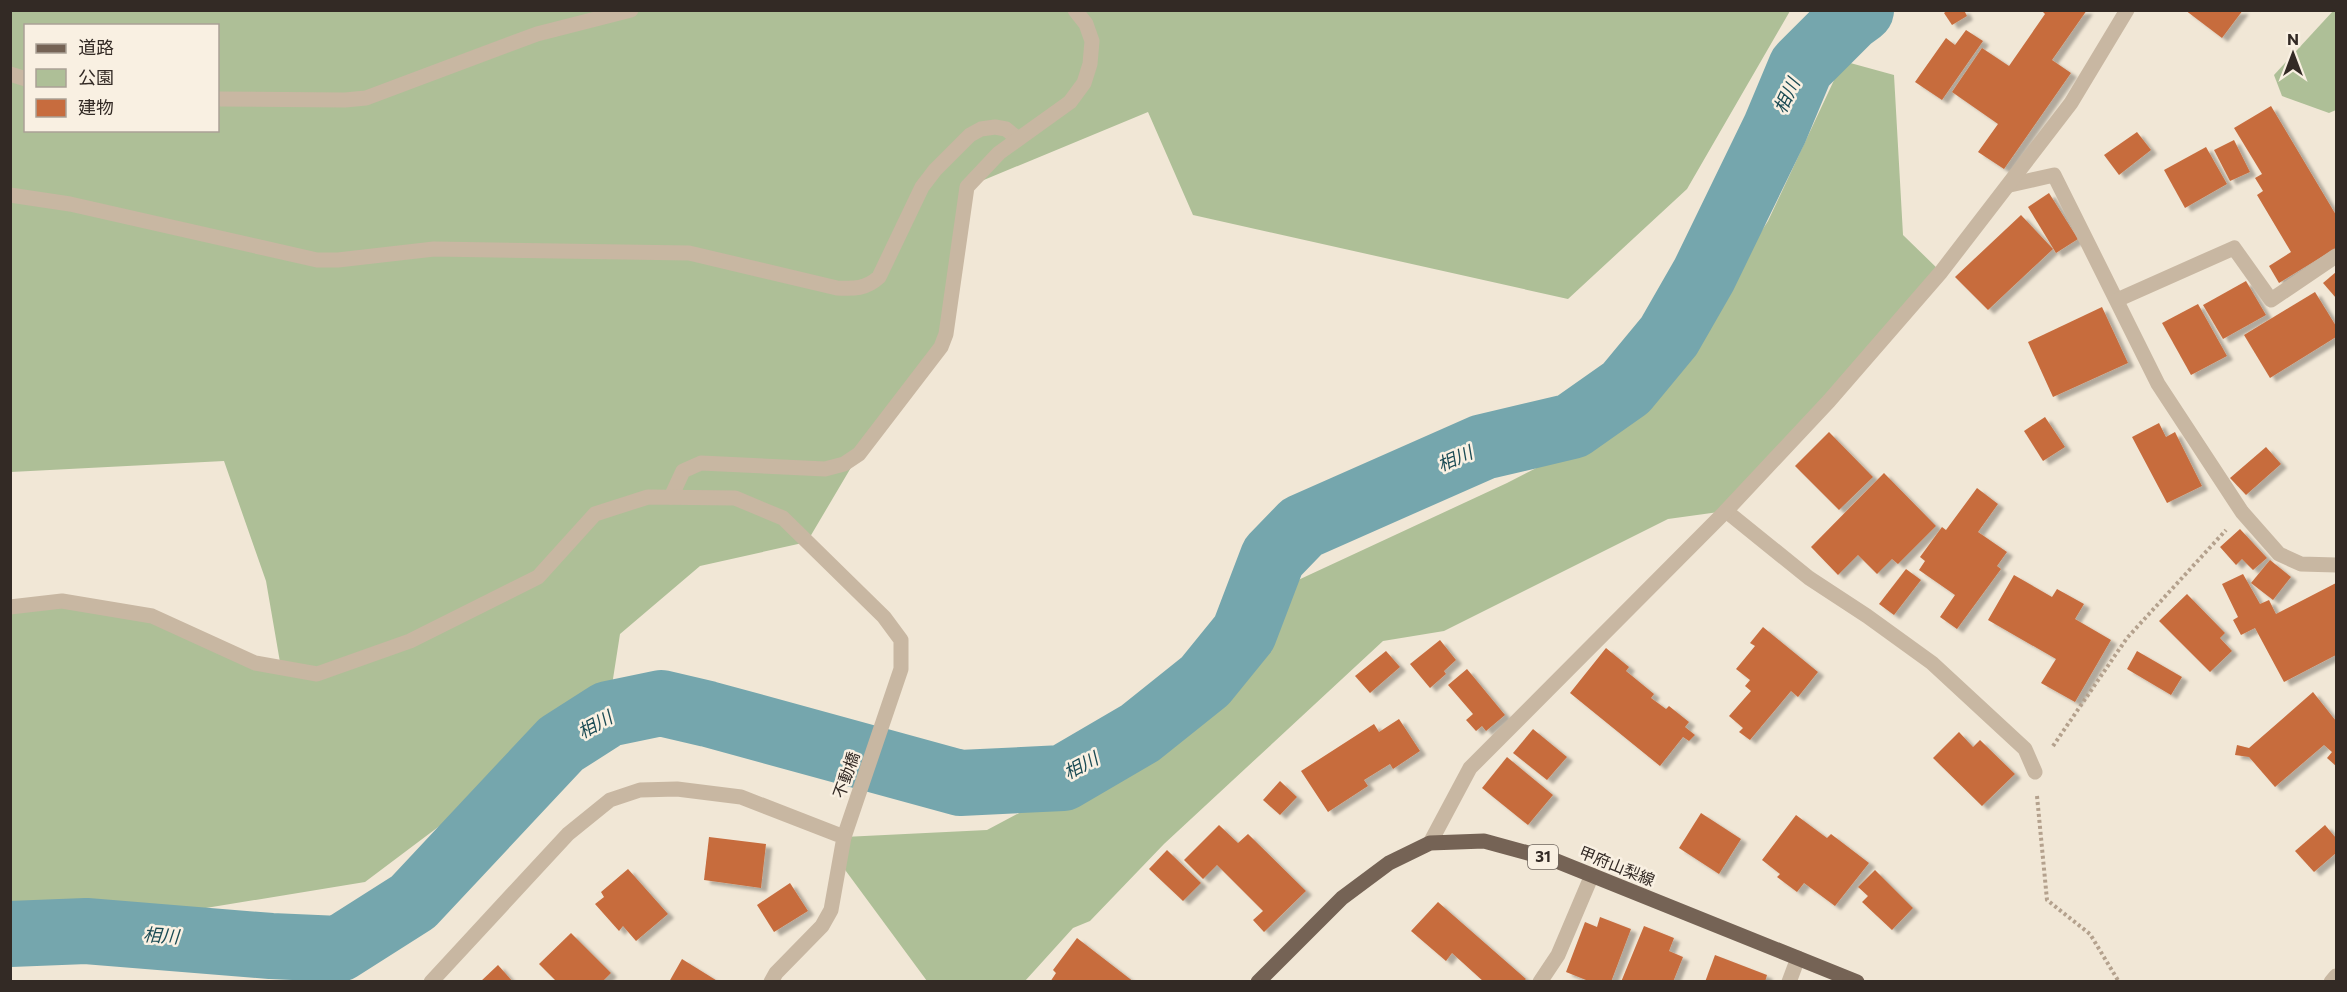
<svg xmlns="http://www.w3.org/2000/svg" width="2347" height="992" font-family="Commissioner,'Noto Sans JP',sans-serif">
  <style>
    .green { fill: #aebf97; fill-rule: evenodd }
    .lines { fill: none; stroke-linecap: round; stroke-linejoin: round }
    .river { stroke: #75a6ad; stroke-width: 66 }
    .building { fill: #c76c3e; filter: url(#shadow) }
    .path { stroke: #b4a18d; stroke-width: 4; stroke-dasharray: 3 3; stroke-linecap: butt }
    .lane { stroke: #c8b7a2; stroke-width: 15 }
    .street { stroke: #c8b7a2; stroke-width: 15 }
    .primary { stroke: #756355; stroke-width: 15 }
    .labels { text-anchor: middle; stroke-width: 5; stroke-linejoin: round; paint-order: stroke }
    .shield { fill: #f9f0e2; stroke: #6e655e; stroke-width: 1.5 }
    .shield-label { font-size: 15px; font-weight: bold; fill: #332a25 }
    .street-label { font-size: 16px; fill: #332a25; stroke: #f9f0e2 }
    .water-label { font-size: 18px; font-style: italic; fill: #1b4b54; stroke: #f9f0e2 }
  </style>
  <defs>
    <filter id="shadow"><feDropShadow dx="6" dy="4" stdDeviation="1.5" flood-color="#0004"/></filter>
  </defs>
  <rect width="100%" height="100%" fill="#f1e7d6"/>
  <!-- green -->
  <g class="green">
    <path d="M11,11H1790L1687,189L1568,299L1193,215L1148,112L967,187L946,334L859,454L807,542L700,566L620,634L610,698L365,882L139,919L11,914V607L62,601L152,616L281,668L266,581L224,461L11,472ZM26,26H218V130H26Z"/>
    <polygon points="2333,11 2336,11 2336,110 2329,113 2282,96 2274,75"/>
    <polygon points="1843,61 1894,75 1903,235 1941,272 1726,511 1668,519 1444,631 1383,641 1164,844 1090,921 1073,928 1025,981 927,981 840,863 844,837 987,830 1140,749 1235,664 1263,611 1296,581 1507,483 1646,412 1768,221"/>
  </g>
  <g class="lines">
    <!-- river -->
    <polyline class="river" points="10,934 86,931 271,946 339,949 413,902 561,744 608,714 661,703 708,714 960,783 1063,778 1140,733 1205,681 1244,633 1273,557 1302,527 1483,447 1572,426 1626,388 1669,336 1704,275 1775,129 1801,67 1850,18 1861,10"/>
  </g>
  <!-- building -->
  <g class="building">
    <polygon points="1948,10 1964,10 1967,16 1952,25 1944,13"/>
    <polygon points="2041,10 2087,10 2052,60 2071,73 2004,169 1978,152 1998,124 1952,92 1982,48 2009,66 2045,14"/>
    <polygon points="2185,10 2243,10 2222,38"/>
    <polygon points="1966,30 1983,41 1942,100 1915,82 1946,38 1955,45"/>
    <polygon points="2271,106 2336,215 2336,248 2279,283 2269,266 2291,252 2257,195 2263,191 2255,178 2262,174 2234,128"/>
    <polygon points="2137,132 2151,150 2119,175 2104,155"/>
    <polygon points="2234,140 2250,172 2230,181 2214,150"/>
    <polygon points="2206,147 2227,184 2185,208 2164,170"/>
    <polygon points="2049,193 2078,239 2056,253 2028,207"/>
    <polygon points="2021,215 2053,249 1988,310 1955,277"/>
    <polygon points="2336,272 2336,298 2323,283"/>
    <polygon points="2246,281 2266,315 2223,339 2203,305"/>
    <polygon points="2315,292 2336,326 2336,337 2270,378 2244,335"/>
    <polygon points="2198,304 2227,356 2191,375 2162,323"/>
    <polygon points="2102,307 2128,363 2053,397 2028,342"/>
    <polygon points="2045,417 2065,447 2043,461 2024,431"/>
    <polygon points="2159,423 2166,437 2175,432 2202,486 2167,503 2132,437"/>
    <polygon points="1829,432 1873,477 1839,510 1795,466"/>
    <polygon points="2266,447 2281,464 2246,495 2230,478"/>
    <polygon points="1884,473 1936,526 1898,564 1892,559 1877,574 1858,555 1838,575 1811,547"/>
    <polygon points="1977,488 1998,504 1978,532 2007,552 1997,566 2001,569 1957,629 1940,617 1955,595 1919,570 1925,561 1920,557 1942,527 1946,530"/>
    <polygon points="2240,529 2267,558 2253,570 2242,559 2236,565 2220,547"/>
    <polygon points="2270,560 2291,577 2273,600 2251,583"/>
    <polygon points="1906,569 1921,580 1894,615 1879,604"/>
    <polygon points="2243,574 2260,604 2269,600 2276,614 2336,583 2336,655 2284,682 2255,628 2241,635 2233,620 2238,617 2222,584"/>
    <polygon points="2014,575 2052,597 2057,589 2084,604 2075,619 2111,640 2075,702 2041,683 2056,659 1988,620"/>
    <polygon points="2187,594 2225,633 2220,638 2232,651 2210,672 2159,621"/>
    <polygon points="1763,627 1818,672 1798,697 1791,691 1750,740 1739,732 1743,728 1729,716 1751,691 1745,686 1750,680 1736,669 1755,646 1750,643"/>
    <polygon points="1440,640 1456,660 1444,671 1446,674 1430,688 1410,664"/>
    <polygon points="1606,648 1629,667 1626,671 1654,694 1651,698 1666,709 1669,706 1689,722 1685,727 1695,735 1689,741 1683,737 1660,766 1570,693"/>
    <polygon points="1386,651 1400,667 1370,693 1355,676"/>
    <polygon points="2137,651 2182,677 2171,695 2127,669"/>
    <polygon points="1467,669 1505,715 1486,731 1482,726 1476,731 1466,720 1473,714 1448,685"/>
    <polygon points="2313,692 2336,721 2336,766 2327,758 2332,752 2324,745 2275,787 2249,757 2235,755 2237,745 2249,748"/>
    <polygon points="1399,719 1420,751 1393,769 1390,764 1364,780 1368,786 1328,812 1301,771 1374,724 1379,732"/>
    <polygon points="1533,729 1567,757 1547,780 1513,753"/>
    <polygon points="1959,732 1973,747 1980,740 2015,774 1982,806 1933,758"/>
    <polygon points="1507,757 1553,795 1528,825 1482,788"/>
    <polygon points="1280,781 1297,797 1280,815 1263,800"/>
    <polygon points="1701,813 1741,839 1719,874 1679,848"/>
    <polygon points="1796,815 1827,838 1831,834 1869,863 1835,906 1804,883 1797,892 1777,877 1780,874 1762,860"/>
    <polygon points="1219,825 1238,843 1248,834 1306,891 1264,932 1253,920 1263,911 1217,865 1203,879 1184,860"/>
    <polygon points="2325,825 2336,838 2336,853 2314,872 2295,851"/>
    <polygon points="709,837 766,844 761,888 704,880"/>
    <polygon points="1167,850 1201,883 1183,901 1149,869"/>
    <polygon points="628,869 668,914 636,941 623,926 619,931 595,904 604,897 601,892"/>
    <polygon points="1875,870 1913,908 1892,930 1862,902 1868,896 1858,887"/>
    <polygon points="790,883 808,911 774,932 757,905"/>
    <polygon points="1438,902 1526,979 1523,982 1484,982 1452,953 1446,961 1411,931"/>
    <polygon points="1600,917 1631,929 1611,982 1591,982 1566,972 1585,922 1597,927"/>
    <polygon points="1644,926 1674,938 1669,951 1683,957 1673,982 1621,982"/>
    <polygon points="571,933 611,973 602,982 557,982 539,964"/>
    <polygon points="1077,938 1134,982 1050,982 1056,973 1053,970"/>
    <polygon points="1715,955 1767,975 1765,982 1705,982"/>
    <polygon points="682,959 719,982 669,982"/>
    <polygon points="498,965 513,982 480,982"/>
  </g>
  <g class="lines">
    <!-- path -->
    <g class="path">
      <polyline points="2053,746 2127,638 2226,530"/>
      <polyline points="2037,796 2047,900 2090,934 2119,982"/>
    </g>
    <!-- lane -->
    <g class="lane">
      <polyline points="10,74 26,79"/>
      <polyline points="218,99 345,100 366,98 537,34 631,10"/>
      <polyline points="2010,185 2054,175 2158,384 2242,512 2279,554 2301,564 2336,565"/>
      <path d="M10,195L70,204L317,260H338L434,249L689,253L837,288C854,289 866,289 879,277L922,187L935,170L970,135L981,129L995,127L1006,129L1018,139"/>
      <polyline points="2117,300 2234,248 2271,300 2336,256"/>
      <polyline points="671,497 683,471 701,463 825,469 844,464 859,454 941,347 946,334 967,187 999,153 1070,102 1084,83 1090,64 1092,41 1086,24 1075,10"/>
      <polyline points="1726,511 1809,578 1867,616 1932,663 2025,749 2035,772"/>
      <polyline points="1430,843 1470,768 1726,511 1829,401 1941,272 2071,103 2127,10"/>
      <polyline points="1540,982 1558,955 1592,875"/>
      <polyline points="1789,982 1798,958"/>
      <polyline points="2331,982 2336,976"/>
    </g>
    <!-- street -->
    <g class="street">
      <polyline points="10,607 62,601 152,616 255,663 317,674 410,641 538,577 595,514 648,497 735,498 783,518 884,617 901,640 901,669 844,837"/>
      <polyline points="431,982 568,834 610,800 640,790 677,789 741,797 844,837 831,910 822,926 776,973 771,982"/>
    </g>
    <!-- primary -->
    <polyline class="primary" points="1258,982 1342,898 1389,863 1430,843 1484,841 1554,860 1857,982"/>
  </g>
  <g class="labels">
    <!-- shield labels -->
    <rect class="shield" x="1528" y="845" width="30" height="24" rx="4.5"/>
    <g class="shield-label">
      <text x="1543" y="862">31</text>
    </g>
    <!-- street labels -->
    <g class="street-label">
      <text transform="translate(846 775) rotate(-70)" y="6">不動橋</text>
      <text transform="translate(1617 866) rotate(22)" y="6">甲府山梨線</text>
    </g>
    <!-- water labels -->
    <g class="water-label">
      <text transform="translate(1787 96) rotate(-65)" y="6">相川</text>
      <text transform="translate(1455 459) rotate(-24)" y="6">相川</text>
      <text transform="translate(595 725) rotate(-29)" y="6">相川</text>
      <text transform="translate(1081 766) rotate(-28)" y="6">相川</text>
      <text transform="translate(161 936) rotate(4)" y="6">相川</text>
    </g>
  </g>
  <!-- border -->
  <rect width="2347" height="992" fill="none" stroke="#332a25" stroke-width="24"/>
  <!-- legend -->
  <rect x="24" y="24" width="195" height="108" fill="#f9f0e2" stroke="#aaa196" stroke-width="1.5"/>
  <rect x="36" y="44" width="30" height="9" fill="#756355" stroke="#aaa196" stroke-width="1.5"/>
  <text x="78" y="54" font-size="18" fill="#332a25">道路</text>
  <rect x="36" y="69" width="30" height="18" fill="#aebf97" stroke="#aaa196" stroke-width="1.5"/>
  <text x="78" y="84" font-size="18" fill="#332a25">公園</text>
  <rect x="36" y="99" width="30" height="18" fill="#c76c3e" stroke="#aaa196" stroke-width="1.5"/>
  <text x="78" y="114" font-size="18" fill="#332a25">建物</text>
  <!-- north arrow -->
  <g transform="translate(2293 54)" stroke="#f9f0e2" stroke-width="4.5" paint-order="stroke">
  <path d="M0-4.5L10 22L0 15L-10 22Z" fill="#332a25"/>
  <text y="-9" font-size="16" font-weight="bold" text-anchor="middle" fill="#332a25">N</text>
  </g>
</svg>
